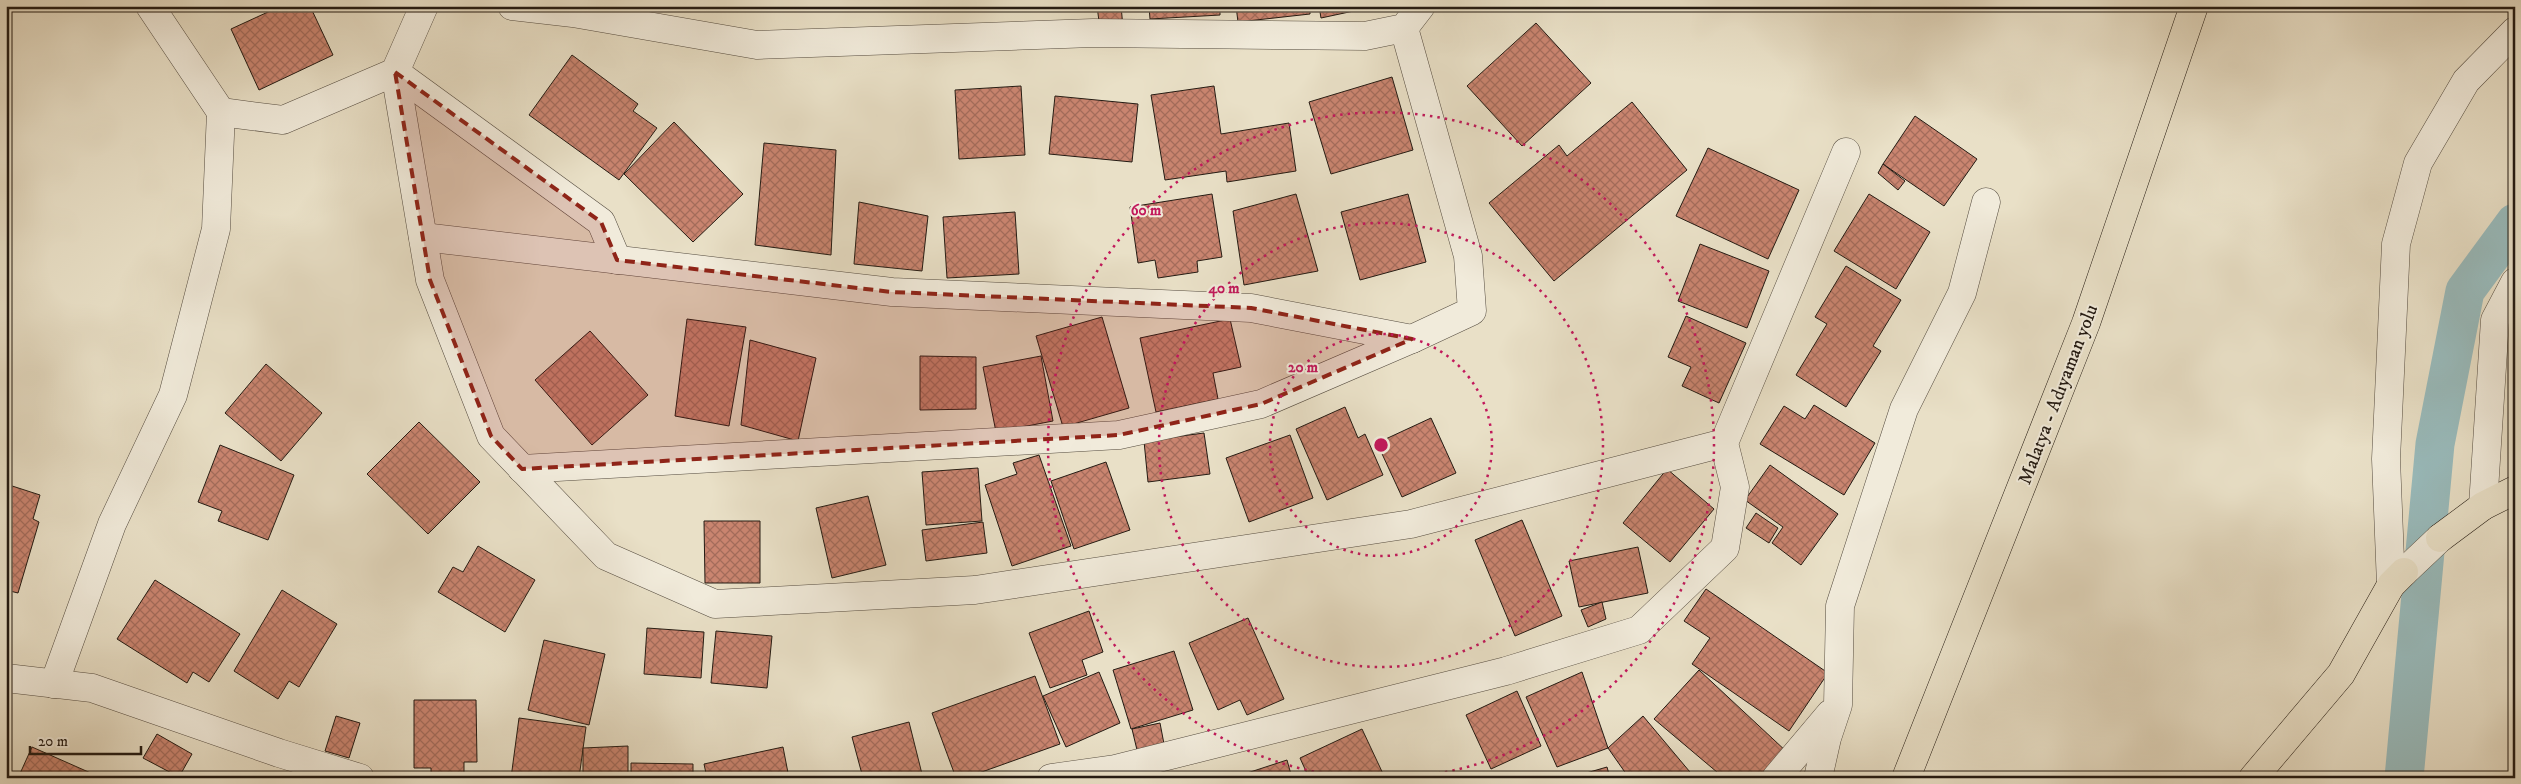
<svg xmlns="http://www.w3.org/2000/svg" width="2521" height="784" font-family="'IM FELL DW Pica',serif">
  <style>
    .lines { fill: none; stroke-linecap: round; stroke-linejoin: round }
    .canal { stroke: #99bbbc; stroke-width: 39 }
    .building { fill: url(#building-cross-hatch); stroke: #241b13 }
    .minor-casing { stroke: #554c40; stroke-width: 29 }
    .major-casing { stroke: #241b13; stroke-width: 29 }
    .minor { stroke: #f1ebdb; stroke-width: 28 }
    .major { stroke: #e9e0c7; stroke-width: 28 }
    .marked { fill: #8f2418; fill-opacity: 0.2; stroke: #8f2418; stroke-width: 4; stroke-dasharray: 10 6; stroke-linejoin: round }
    .ring { fill: none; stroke: #c2185b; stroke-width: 2.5; stroke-dasharray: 2.5 5 }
    .labels { text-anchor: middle; stroke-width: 4; stroke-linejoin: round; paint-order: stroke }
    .street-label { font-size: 19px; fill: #241b13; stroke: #f1ebdb }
    .centre { fill: #c2185b; stroke: #f1ebdb; stroke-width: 2.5 }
    .ring-label { font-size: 15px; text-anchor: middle; font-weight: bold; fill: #c2185b; stroke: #f1ebdb; stroke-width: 4; stroke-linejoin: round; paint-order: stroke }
  </style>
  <defs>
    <pattern id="building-cross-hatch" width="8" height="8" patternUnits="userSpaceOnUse" patternTransform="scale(1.25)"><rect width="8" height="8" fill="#ca8570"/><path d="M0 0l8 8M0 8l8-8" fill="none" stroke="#a46c5b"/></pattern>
  </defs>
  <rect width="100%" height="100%" fill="#e9e0c7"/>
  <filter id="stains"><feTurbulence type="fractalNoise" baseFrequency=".004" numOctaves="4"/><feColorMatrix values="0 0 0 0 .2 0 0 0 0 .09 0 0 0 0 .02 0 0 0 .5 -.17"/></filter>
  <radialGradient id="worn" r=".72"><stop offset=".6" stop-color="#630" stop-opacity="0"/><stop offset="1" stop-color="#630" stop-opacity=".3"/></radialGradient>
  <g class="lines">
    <!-- canal -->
    <polyline class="canal" points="2404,778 2435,444 2465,291 2515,223"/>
  </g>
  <!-- building -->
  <g class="building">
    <polygon points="281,6 310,6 333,55 259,90 231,29"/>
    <polygon points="1041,6 1090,6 1042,11"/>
    <polygon points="1097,6 1121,6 1123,27 1100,29"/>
    <polygon points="1149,6 1220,6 1220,15 1150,19"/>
    <polygon points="1236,6 1310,6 1310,14 1238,22"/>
    <polygon points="1319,6 1377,6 1321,18"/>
    <polygon points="1536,23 1591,83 1522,146 1467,86"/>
    <polygon points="572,55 638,104 633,111 657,128 619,180 529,115"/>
    <polygon points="1392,77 1413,150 1331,174 1309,102"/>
    <polygon points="1021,86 1025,155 959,159 955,90"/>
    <polygon points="1214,86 1221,134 1289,123 1296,171 1227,182 1226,171 1165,180 1151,95"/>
    <polygon points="1055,96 1138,104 1132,162 1049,154"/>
    <polygon points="1632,102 1687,170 1554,281 1489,203 1559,145 1567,156"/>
    <polygon points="1915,116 1977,159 1944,206 1883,164"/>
    <polygon points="674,122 743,194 693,242 624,174"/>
    <polygon points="764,143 836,150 831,255 755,245"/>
    <polygon points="1708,148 1799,190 1768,259 1676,216"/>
    <polygon points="1883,164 1905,181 1898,190 1878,173"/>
    <polygon points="1212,194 1222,257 1197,261 1198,272 1158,278 1155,260 1138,263 1130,207"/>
    <polygon points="1296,194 1318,271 1244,285 1233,211"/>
    <polygon points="1408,194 1426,262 1360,280 1341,212"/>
    <polygon points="1869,194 1930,232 1896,289 1834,251"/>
    <polygon points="859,202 928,216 922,271 854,264"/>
    <polygon points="1015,212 1019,274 947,278 943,217"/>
    <polygon points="1700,244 1769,271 1747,328 1678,301"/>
    <polygon points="1846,266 1901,300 1873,346 1881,351 1846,407 1796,375 1827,324 1815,317"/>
    <polygon points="1686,316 1746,343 1719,403 1682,386 1691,367 1668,357"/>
    <polygon points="1102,317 1129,408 1063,427 1036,336"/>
    <polygon points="687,319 746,327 729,426 675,416"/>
    <polygon points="1230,319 1241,367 1213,373 1218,399 1156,412 1140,338"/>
    <polygon points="590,331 648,395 592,445 535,380"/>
    <polygon points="750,340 816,358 798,441 741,425"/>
    <polygon points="920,356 976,357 976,409 920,410"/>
    <polygon points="1041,356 1053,421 996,432 983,367"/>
    <polygon points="266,364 322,413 281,461 225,413"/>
    <polygon points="1814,405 1875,443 1844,495 1760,444 1784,406 1805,419"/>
    <polygon points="1345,407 1358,438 1365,434 1383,475 1327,500 1296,429"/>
    <polygon points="1431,418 1456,473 1402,497 1377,443"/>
    <polygon points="419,422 480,482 428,534 367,474"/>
    <polygon points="1204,433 1210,474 1148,482 1144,441"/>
    <polygon points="1290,435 1313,498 1249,522 1226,458"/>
    <polygon points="220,445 294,475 268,540 218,521 222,511 198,502"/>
    <polygon points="1039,455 1071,546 1012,566 985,485 1017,474 1013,463"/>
    <polygon points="1106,462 1130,530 1074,549 1051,481"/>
    <polygon points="1770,465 1838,514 1801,565 1772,543 1783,527 1745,500"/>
    <polygon points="978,468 982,521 926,525 922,472"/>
    <polygon points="1667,469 1714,509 1670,562 1623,523"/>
    <polygon points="6,484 40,495 33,519 39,522 18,593 6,590"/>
    <polygon points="868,496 886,565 832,578 816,508"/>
    <polygon points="1756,513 1778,528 1769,543 1746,528"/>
    <polygon points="1522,520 1562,616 1515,636 1475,540"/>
    <polygon points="704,521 760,521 760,583 705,583"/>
    <polygon points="983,522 987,553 926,561 922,530"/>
    <polygon points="478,546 535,580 505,632 438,592 453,567 463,572"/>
    <polygon points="1638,547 1648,593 1579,607 1569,561"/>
    <polygon points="155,580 240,634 209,682 193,672 187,683 117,639"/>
    <polygon points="1706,589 1828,673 1789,731 1692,664 1710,638 1684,621"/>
    <polygon points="282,590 337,624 299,687 289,681 278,699 234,671"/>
    <polygon points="1602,602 1606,619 1588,627 1581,610"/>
    <polygon points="1089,611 1103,652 1082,660 1087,675 1050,688 1029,633"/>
    <polygon points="1248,618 1284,699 1247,715 1240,700 1218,710 1189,643"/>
    <polygon points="647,628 704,632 701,678 644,674"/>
    <polygon points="716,631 772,636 767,688 711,683"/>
    <polygon points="544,640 605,654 589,725 528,710"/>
    <polygon points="1174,651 1193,710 1131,729 1113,670"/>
    <polygon points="1699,670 1788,753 1761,778 1724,778 1654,719"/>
    <polygon points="1099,672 1120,723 1066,747 1043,696"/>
    <polygon points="1582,672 1608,748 1557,767 1526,697"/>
    <polygon points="1035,676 1060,744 965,778 956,778 932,713"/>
    <polygon points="1517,691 1541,746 1491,769 1466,715"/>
    <polygon points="414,700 476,700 477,762 464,762 464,778 431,778 431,768 414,768"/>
    <polygon points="336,716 360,723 349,758 325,751"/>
    <polygon points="1643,716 1695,778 1629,778 1608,748"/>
    <polygon points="519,718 586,727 579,778 511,778"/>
    <polygon points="909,722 923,778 863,778 852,737"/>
    <polygon points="1160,723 1164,744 1137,750 1132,729"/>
    <polygon points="1362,729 1385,778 1309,778 1300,758"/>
    <polygon points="157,734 192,754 179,777 143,758"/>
    <polygon points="628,746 628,778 583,778 583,748"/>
    <polygon points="32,747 102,778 18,778"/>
    <polygon points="783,747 789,778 707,778 704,764"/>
    <polygon points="1287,760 1292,778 1232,778"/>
    <polygon points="631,763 693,764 693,778 631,778"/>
    <polygon points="1607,767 1610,778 1569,778"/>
    <polygon points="2496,774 2515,775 2515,778 2495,778"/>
  </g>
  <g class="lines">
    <defs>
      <g id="minor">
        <polyline points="150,6 221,112 283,120 395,72 424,6"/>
        <polyline points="512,6 573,13 757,45 1093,33 1365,36 1404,28 1421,6"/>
        <polyline points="1404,28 1468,256 1472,311 1412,339"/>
        <polyline points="395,72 430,280 491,436 606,556 715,604 975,590 1411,524 1724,443"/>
        <polyline points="395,72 601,222 617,260"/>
        <polyline points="423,237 892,292 1251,308 1412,339 1261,404 1119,435 522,469"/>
        <polyline points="2483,506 2495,320 2515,282"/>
        <polyline points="2404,572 2440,538"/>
        <polyline points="2391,585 2386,459 2396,244 2418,163 2466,81 2515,31"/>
        <polyline points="6,678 92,688 279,753 360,778"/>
        <polyline points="54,684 112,524 173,395 216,229 221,112"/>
        <polyline points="1051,778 1115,769 1506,671 1639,630 1725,548 1735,487 1724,443 1846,152"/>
        <polyline points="1776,778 1830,714"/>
        <polyline points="1818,778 1827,738 1838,705 1840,606 1904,409 1962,293 1986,202"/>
      </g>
      <g id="major">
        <polyline points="2440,538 2483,506 2515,490"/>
        <polyline points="1906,778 2086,323 2194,6"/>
        <polyline points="2253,778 2341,674 2391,585 2404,572"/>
      </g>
    </defs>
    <!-- minor casing -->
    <use href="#minor" class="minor-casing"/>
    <!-- major casing -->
    <use href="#major" class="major-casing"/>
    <!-- minor -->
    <use href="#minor" class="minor"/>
    <!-- major -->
    <use href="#major" class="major"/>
  </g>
  <!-- marked area -->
  <path class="marked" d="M395,72L601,222L617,260L892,292L1251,308L1412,339L1261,404L1119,435L522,469L491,436L430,280Z"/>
  <!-- distance rings -->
  <g class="ring">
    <circle cx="1381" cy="445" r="111"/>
    <circle cx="1381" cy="445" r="222"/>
    <path d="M1366 778A333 333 0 1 1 1396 778"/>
  </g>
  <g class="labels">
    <!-- street labels -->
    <g class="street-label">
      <text transform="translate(2057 394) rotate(-69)" y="7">Malatya - Adıyaman yolu</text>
    </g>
  </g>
  <circle cx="1381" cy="445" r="8" class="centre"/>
  <g class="ring-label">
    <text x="1146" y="215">60 m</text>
    <text x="1224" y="293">40 m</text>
    <text x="1303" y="372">20 m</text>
  </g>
  <!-- margin -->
  <rect width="2521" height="784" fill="none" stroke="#e9e0c7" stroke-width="25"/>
  <rect x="8" y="8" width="2506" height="769" fill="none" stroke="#241b13" stroke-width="2.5"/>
  <rect x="12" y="12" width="2496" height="759" fill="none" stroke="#241b13"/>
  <!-- scale -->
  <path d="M30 746v8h111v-8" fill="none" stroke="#241b13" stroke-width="2.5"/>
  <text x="38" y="746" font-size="15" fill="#241b13" stroke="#f1ebdb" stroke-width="4" paint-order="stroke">20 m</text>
  <rect width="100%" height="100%" filter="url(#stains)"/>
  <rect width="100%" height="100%" fill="url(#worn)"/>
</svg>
